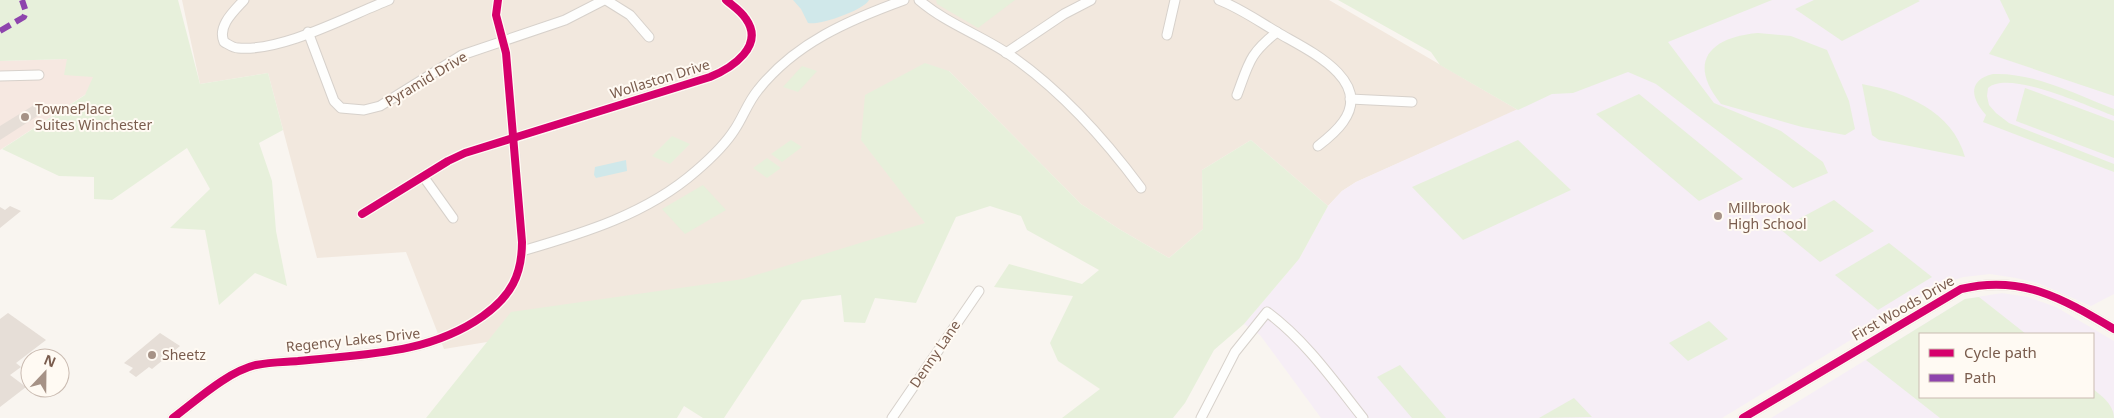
<svg xmlns="http://www.w3.org/2000/svg" width="2114" height="418" font-family="'Noto Sans',sans-serif">
  <style>
    .residential { fill: #f2e8de }
    .commercial { fill: #f6e8e1 }
    .education { fill: #f6eef6; fill-rule: evenodd }
    .green { fill: #e7f0db }
    .water { fill: #d0e8ea }
    .building { fill: #e6ded7 }
    .lines { fill: none; stroke-linecap: round; stroke-linejoin: round }
    .street-casing { stroke: #d7d1cb; stroke-width: 11 }
    .street { stroke: #fefefd; stroke-width: 9 }
    .quiet { stroke: #8e44ad; stroke-width: 6; stroke-dasharray: 12 6; stroke-linecap: butt }
    .cycleway-casing { stroke: #fffaf3; stroke-width: 11 }
    .cycleway { stroke: #d6006c; stroke-width: 8 }
    .poi-dot { fill: #a69286; stroke: #fffaf3; stroke-width: 2 }
    .labels { text-anchor: middle; stroke-width: 4; stroke-linejoin: round; paint-order: stroke }
    .street-label { font-size: 14px; fill: #7a5c4d; stroke: #fffaf3 }
    .poi-label { font-size: 14px; fill: #7a5c4d; stroke: #fffaf3; text-anchor: start }
  </style>
  <rect width="100%" height="100%" fill="#f9f5f0"/>
  <!-- residential -->
  <polygon class="residential" points="182,0 1329,0 1518,110 1356,182 1342,191 1328,206 1251,140 1202,170 1203,229 1169,258 1119,229 1081,204 949,71 861,139 926,223 750,299 444,349 406,252 317,258 268,73 200,84"/>
  <!-- commercial -->
  <polygon class="commercial" points="68,59 103,83 0,150 0,61"/>
  <!-- education -->
  <g class="education">
    <polygon points="1759,0 2016,0 2114,79 2114,294 2091,306 2038,283 2016,278 1990,274 1963,277 1943,284 1722,418 1321,418 1260,335 1244,324 1299,259 1328,206 1342,191 1356,182"/>
    <path d="M2002,293L2028,297L2056,307L2114,341V418H1771L1965,299ZM1920,334H2093V397H1920Z"/>
  </g>
  <!-- green -->
  <g class="green">
    <polygon points="0,0 178,0 200,84 268,73 283,130 259,143 272,181 276,231 287,286 255,273 219,305 205,230 170,228 210,189 187,148 112,200 94,199 94,177 59,176 2,149 85,95 93,77 64,75 67,59 0,61"/>
    <polygon points="936,0 1015,0 978,28 937,4"/>
    <polygon points="1338,0 1772,0 1668,42 1714,103 1781,131 1823,162 1828,173 1793,188 1656,84 1628,72 1573,93 1552,94 1518,110 1440,65 1431,52"/>
    <polygon points="1814,0 1918,0 1920,1 1842,41 1795,9"/>
    <polygon points="2000,0 2114,0 2114,96 1989,54 2010,21"/>
    <path d="M1758,33L1791,36L1827,50L1849,101L1855,129L1845,135L1802,127L1721,104C1686,61 1711,37 1758,33Z"/>
    <polygon points="925,63 949,71 1081,204 1119,229 1169,258 1203,229 1202,170 1251,140 1328,206 1299,259 1244,324 1214,350 1185,403 1173,418 1062,418 1100,389 1058,361 1050,343 1073,296 994,287 1009,264 1082,284 1099,270 1027,230 1021,216 990,206 956,217 916,303 875,298 865,323 844,322 841,295 802,300 724,418 703,418 684,406 677,418 426,418 511,312 743,279 925,223 861,140 865,95"/>
    <polygon points="802,66 817,71 798,92 783,87"/>
    <path d="M1993,74C2033,72 2077,95 2114,109V116C2089,107 2009,69 1988,88L1987,96L1989,105L1996,113L2009,123L2114,164V172L1983,122L1986,115C1971,99 1967,80 1993,74Z"/>
    <path d="M1862,84C1905,92 1952,111 1965,157L1879,140L1872,135Z"/>
    <polygon points="2025,88 2114,121 2114,158 2016,121"/>
    <polygon points="1639,94 1743,179 1699,201 1596,114"/>
    <polygon points="672,136 690,144 670,164 652,156"/>
    <polygon points="791,140 802,147 782,162 771,154"/>
    <polygon points="1518,140 1571,190 1463,240 1412,187"/>
    <polygon points="767,158 781,168 767,178 753,168"/>
    <polygon points="703,185 726,210 685,234 662,209"/>
    <polygon points="1834,200 1874,231 1820,262 1780,229"/>
    <polygon points="1889,243 1932,277 1878,310 1835,275"/>
    <path d="M1979,297L2026,334H1920V397H2093V389C2102,396 2114,405 2114,418H1940L1866,360L1965,299Z"/>
    <polygon points="1709,321 1728,339 1688,361 1669,343"/>
    <polygon points="1400,365 1446,418 1412,418 1377,377"/>
    <polygon points="1574,398 1592,417 1539,418"/>
  </g>
  <!-- water -->
  <g class="water">
    <path d="M793,0H869C864,10 819,26 808,23L801,9Z"/>
    <polygon points="626,160 627,171 596,178 594,175 595,167"/>
  </g>
  <!-- building -->
  <g class="building">
    <polygon points="39,102 50,108 0,140 0,126"/>
    <polygon points="10,206 21,211 0,228 0,207 5,210"/>
    <polygon points="8,313 46,340 16,363 21,367 10,375 26,387 0,407 0,319"/>
    <polygon points="160,333 180,346 152,369 149,367 136,377 129,372 133,368 124,363"/>
  </g>
  <g class="lines">
    <defs>
      <g id="street">
        <path d="M244,0C234,11 217,26 224,42C228,44 233,48 238,48C282,52 348,16 389,0"/>
        <polyline points="606,0 630,15 649,37"/>
        <path d="M919,0C947,24 981,35 1010,55C1062,91 1104,138 1141,188"/>
        <path d="M1219,0C1242,9 1261,23 1282,35C1310,51 1373,81 1343,122C1336,132 1327,139 1318,146"/>
        <polyline points="308,32 334,101 341,108 364,110 380,106 462,55 565,20 604,0"/>
        <polyline points="1167,35 1175,0"/>
        <polyline points="1006,53 1064,14 1091,0"/>
        <polyline points="0,76 39,75"/>
        <path d="M1237,95C1249,63 1249,54 1277,32"/>
        <polyline points="1350,99 1412,102"/>
        <polyline points="423,176 453,218"/>
        <path d="M362,214L448,161L465,153L710,77C732,68 765,46 746,19C741,11 733,6 726,0"/>
        <path d="M522,251C584,233 647,214 696,171C710,159 725,145 735,129C743,117 748,102 758,90C795,43 849,20 904,0"/>
        <path d="M173,418C197,400 227,372 256,365C269,362 284,362 298,361C363,354 428,355 483,316C511,296 522,275 522,242L506,53L496,15L498,0"/>
        <polyline points="892,418 979,291"/>
        <path d="M1201,418L1235,352L1267,312C1306,341 1333,380 1363,418"/>
        <path d="M1743,418L1961,289C2022,274 2063,299 2114,329"/>
      </g>
    </defs>
    <!-- street casing -->
    <use href="#street" class="street-casing"/>
    <!-- street -->
    <use href="#street" class="street"/>
    <!-- quiet -->
    <polyline class="quiet" points="0,31 24,17 26,12 22,0"/>
    <defs>
      <g id="cycleway">
        <path d="M362,214L448,161L465,153L710,77C732,68 765,46 746,19C741,11 733,6 726,0"/>
        <path d="M173,418C197,400 227,372 256,365C269,362 284,362 298,361C363,354 428,355 483,316C511,296 522,275 522,242L506,53L496,15L498,0"/>
        <path d="M1743,418L1961,289C2022,274 2063,299 2114,329"/>
      </g>
    </defs>
    <!-- cycleway casing -->
    <use href="#cycleway" class="cycleway-casing"/>
    <!-- cycleway -->
    <use href="#cycleway" class="cycleway"/>
  </g>
  <!-- markers -->
  <g class="poi-dot">
    <circle cx="25" cy="117" r="5"/>
    <circle cx="1718" cy="216" r="5"/>
    <circle cx="152" cy="355" r="5"/>
  </g>
  <g class="labels">
    <!-- street labels -->
    <g class="street-label">
      <text transform="translate(426 79) rotate(-31)" y="5">Pyramid Drive</text>
      <text transform="translate(660 79) rotate(-17)" y="5">Wollaston Drive</text>
      <text transform="translate(1903 308) rotate(-30)" y="5">First Woods Drive</text>
      <text transform="translate(353 340) rotate(-6)" y="5">Regency Lakes Drive</text>
      <text transform="translate(935 354) rotate(-56)" y="5">Denny Lane</text>
    </g>
    <!-- poi labels -->
    <g class="poi-label">
      <text x="35" y="114">TownePlace<tspan x="35" dy="16">Suites Winchester</tspan></text>
      <text x="1728" y="213">Millbrook<tspan x="1728" dy="16">High School</tspan></text>
      <text x="162" y="360">Sheetz</text>
    </g>
  </g>
  <!-- legend -->
  <rect x="1919" y="333" width="175" height="65" fill="#fffaf3" stroke="#cabbb1"/>
  <rect x="1929" y="349" width="25" height="8" fill="#d6006c" stroke="#cabbb1"/>
  <text x="1964" y="358" font-size="15" fill="#7a5c4d">Cycle path</text>
  <rect x="1929" y="374" width="25" height="8" fill="#8e44ad" stroke="#cabbb1"/>
  <text x="1964" y="383" font-size="15" fill="#7a5c4d">Path</text>
  <!-- north arrow -->
  <g transform="translate(45 373) rotate(22)"><circle r="24" fill="#fffaf3" stroke="#cabbb1"/>
  <path d="M0-4L9 19L0 12L-9 19Z" fill="#a69286"/>
  <text y="-8" font-size="14" font-weight="bold" text-anchor="middle" fill="#7a5c4d">N</text>
  </g>
</svg>
